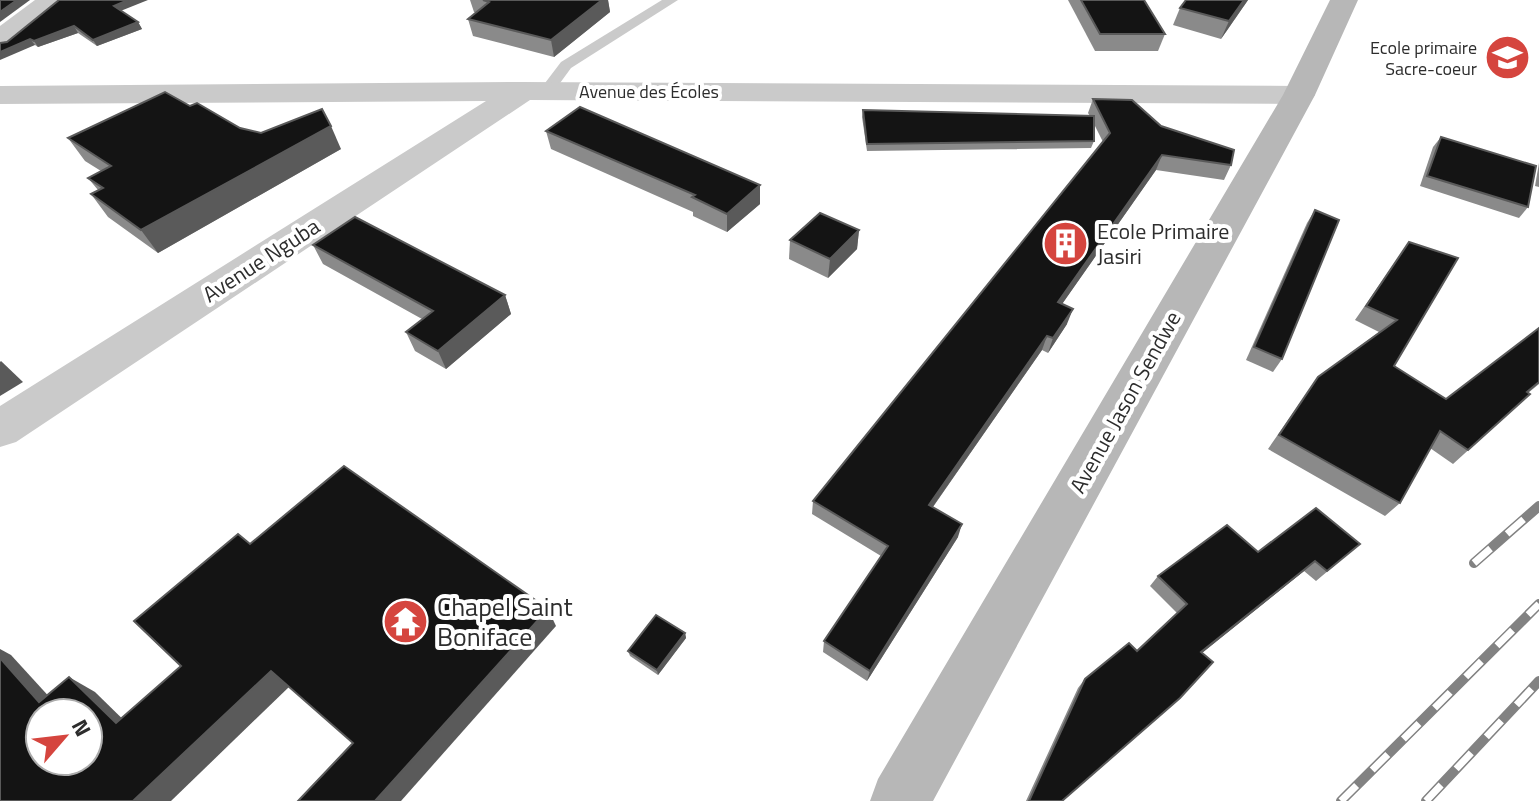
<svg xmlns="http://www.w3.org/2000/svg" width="1539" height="801" font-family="'Titillium Web',sans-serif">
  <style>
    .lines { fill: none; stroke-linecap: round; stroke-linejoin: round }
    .service { fill: #cacaca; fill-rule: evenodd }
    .minor { fill: #cacaca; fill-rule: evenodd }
    .secondary { fill: #b7b7b7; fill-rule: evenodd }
    .rail-casing { stroke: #828282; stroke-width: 10 }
    .rail { stroke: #fff; stroke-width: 7; stroke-dasharray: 22; stroke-linecap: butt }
    .wall { fill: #8a8a8a }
    .shaded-wall { fill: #5a5a5a }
    .building { fill: #141414; stroke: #5a5a5a; stroke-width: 2; fill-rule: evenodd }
    .labels { text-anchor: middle; stroke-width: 8; stroke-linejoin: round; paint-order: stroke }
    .far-poi-label { font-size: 18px; fill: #2d2d2d; stroke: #fff; text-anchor: end }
    .far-street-label { font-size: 18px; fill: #2d2d2d; stroke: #fff }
    .poi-label { font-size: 22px; fill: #2d2d2d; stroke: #fff; text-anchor: start }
    .street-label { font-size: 22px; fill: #2d2d2d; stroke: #fff }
    .near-poi-label { font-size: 26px; fill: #2d2d2d; stroke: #fff; text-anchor: start }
  </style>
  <rect width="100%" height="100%" fill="#fff"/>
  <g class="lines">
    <!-- service -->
    <polygon class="service" points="662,0 678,0 571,68 552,94 542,94 539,91 561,62"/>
    <!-- minor -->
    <g class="minor">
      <polygon points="35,0 66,0 10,46 0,49 0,26"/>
      <polygon points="523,82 1299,86 1310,88 1315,95 1310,102 1299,104 530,100 16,442 0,447 0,406 486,101 0,104 0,86"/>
    </g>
    <!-- secondary -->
    <polygon class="secondary" points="1330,0 1358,0 1315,95 933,801 870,801 878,779 1283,95"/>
    <defs>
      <g id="rail">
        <polyline points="1474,563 1539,506"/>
        <polyline points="1341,801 1539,604"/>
        <polyline points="1426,801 1539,681"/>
      </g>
    </defs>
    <!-- rail casing -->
    <use href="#rail" class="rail-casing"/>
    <!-- rail -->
    <use href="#rail" class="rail"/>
  </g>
  <!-- wall -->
  <g class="wall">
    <polygon points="470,0 608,0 610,12 554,57 473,36 468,19 476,13 474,12"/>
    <polygon points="1068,0 1144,0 1165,34 1158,51 1095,51"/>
    <polygon points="1186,0 1248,0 1221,39 1173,25 1180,8"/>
    <polygon points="121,11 138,22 142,29 97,46 78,33 38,47 35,45 0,43"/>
    <polygon points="1093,99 1161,126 1231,165 1224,180 1156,170 1062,304 1067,324 1048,353 1042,350 933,507 958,537 867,681 823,652 824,641 881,556 812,514 813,501 1103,142 1094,124 1094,141 1091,148 867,151 862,117 863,110 1090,116 1088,113"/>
    <polygon points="190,106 240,128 261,133 341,149 158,253 108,217 91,194 98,190 88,178 101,171 85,161 68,138"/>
    <polygon points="546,131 760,204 727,232 693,216 693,212 551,149"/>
    <polygon points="1441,137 1528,207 1519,218 1420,186 1433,147"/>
    <polygon points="1539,163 1539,187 1535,186"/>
    <polygon points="1315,210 1282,359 1273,372 1246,360 1307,223"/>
    <polygon points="859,230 857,249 828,278 789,259 790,240"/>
    <polygon points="1409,242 1394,366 1446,399 1539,328 1539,384 1528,393 1530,394 1453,464 1430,448 1400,503 1385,516 1268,449 1318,377 1379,332 1355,320"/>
    <polygon points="313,245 505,295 511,314 446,369 415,351 406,332 422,319 323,264"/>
    <polygon points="1360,544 1316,581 1304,571 1202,653 1063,801 1026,801 1078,688 1085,679 1137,651 1177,613 1150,586 1158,576 1258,552"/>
    <polygon points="685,633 686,638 658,675 630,656 628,651"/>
  </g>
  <!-- shaded-wall -->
  <g class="shaded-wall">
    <polygon points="17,0 30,0 0,22 0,12"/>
    <polygon points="128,0 148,0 118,12 114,6"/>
    <polygon points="602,0 608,0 610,12 554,57 551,40"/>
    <polygon points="1244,0 1248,0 1221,39 1229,21"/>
    <polygon points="138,22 142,29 97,46 93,40"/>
    <polygon points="74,26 78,33 38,47 34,41"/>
    <polygon points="30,39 35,45 0,60 0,52"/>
    <polygon points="331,126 341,149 158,253 141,230"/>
    <polygon points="1162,155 1156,170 1053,317 1058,302"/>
    <polygon points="760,185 760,204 727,232 727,214"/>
    <polygon points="859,230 857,249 828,278 830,259"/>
    <polygon points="505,295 511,314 446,369 438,351"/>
    <polygon points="1073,309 1067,324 1048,353 1053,338"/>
    <polygon points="1047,336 1042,350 925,518 929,505"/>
    <polygon points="1,361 23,382 0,396 0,362"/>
    <polygon points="962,524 958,537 867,681 870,671"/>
    <polygon points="1315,561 1304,571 1192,661 1201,652"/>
    <polygon points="548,609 556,626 401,801 375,801"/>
    <polygon points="685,633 686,638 658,675 657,670"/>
    <polygon points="0,649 11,655 64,713 39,702 0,658"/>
    <polygon points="271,671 290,686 171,801 133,801"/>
    <polygon points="69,677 95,692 141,737 116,723"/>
  </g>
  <!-- building -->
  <g class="building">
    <polygon points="0,0 17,0 0,12"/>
    <polygon points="59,0 128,0 114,6 138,22 93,40 74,26 34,41 30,39 0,52 0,43 7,42"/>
    <polygon points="483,0 602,0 551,40 468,19 489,2"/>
    <polygon points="1081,0 1144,0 1165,34 1100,34"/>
    <polygon points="1186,0 1244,0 1229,21 1180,8"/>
    <polygon points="165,92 190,106 197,103 240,128 261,133 322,109 331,126 141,230 91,194 103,188 88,178 111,166 68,138"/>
    <polygon points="1093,99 1132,100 1161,126 1234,150 1231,165 1162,155 1058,302 1073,309 1053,338 1047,336 929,505 962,524 870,671 824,641 888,546 813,501 1110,133"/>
    <polygon points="580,107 760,185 727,214 692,197 695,195 546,131"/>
    <polygon points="863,110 1094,116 1094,141 867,144"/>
    <polygon points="1441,137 1536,166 1528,207 1427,176"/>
    <polygon points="1315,210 1339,220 1282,359 1254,347"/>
    <polygon points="820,213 859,230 830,259 790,240"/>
    <polygon points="355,217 505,295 438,351 406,332 433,311 313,245"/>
    <polygon points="1409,242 1458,258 1394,366 1446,399 1539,328 1539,382 1527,392 1530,394 1468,450 1440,431 1400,503 1279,435 1318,377 1397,320 1366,306"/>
    <path d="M344,466L548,609L375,801H298L353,743L271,671L133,801H0V658L39,702L69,677L116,723L181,666L134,621L238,534L250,544ZM40,713H88V761H40Z"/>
    <polygon points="1316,508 1360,544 1327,571 1315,561 1201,652 1213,662 1180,698 1062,801 1029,801 1085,679 1129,643 1137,651 1187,604 1158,576 1227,525 1258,552"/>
    <polygon points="656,615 685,633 657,670 628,651"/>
  </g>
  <!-- icons -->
  <defs>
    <symbol id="school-disc" viewBox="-11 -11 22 22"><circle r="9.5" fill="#d5453e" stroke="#fff"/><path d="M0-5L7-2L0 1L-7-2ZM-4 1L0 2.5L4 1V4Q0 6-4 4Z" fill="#fff"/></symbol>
    <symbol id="building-disc" viewBox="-11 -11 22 22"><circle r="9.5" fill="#d5453e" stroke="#fff"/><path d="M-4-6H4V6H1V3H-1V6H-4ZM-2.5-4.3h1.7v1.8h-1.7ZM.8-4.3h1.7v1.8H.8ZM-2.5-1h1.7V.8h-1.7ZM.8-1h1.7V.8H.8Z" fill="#fff"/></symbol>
    <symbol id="temple-disc" viewBox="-11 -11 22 22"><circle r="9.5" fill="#d5453e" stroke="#fff"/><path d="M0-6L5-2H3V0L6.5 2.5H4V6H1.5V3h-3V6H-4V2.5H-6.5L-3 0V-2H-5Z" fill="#fff"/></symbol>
  </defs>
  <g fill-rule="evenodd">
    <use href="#school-disc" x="1482" y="32" width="51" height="51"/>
    <use href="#building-disc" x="1040" y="218" width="51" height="51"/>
    <use href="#temple-disc" x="380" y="596" width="51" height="51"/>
  </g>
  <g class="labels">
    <!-- far-poi labels -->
    <g class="far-poi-label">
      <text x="1477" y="54">Ecole primaire<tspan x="1477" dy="21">Sacre-coeur</tspan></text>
    </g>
    <!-- far-street labels -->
    <g class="far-street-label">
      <text x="649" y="98">Avenue des Écoles</text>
    </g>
    <!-- poi labels -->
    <g class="poi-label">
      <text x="1097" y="239">Ecole Primaire<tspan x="1097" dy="25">Jasiri</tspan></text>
    </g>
    <!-- street labels -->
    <g class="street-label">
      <text transform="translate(261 260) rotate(-33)" y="8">Avenue Nguba</text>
      <text transform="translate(1125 402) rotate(-61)" y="8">Avenue Jason Sendwe</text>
    </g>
    <!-- near-poi labels -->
    <g class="near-poi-label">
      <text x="437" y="616">Chapel Saint<tspan x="437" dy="30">Boniface</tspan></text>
    </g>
  </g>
  <!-- north arrow -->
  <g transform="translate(64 737) rotate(62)"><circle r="38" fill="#ffffff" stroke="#ababab" stroke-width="2"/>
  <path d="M0-6L14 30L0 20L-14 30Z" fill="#d5453e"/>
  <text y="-12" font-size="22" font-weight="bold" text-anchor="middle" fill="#2d2d2d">N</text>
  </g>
</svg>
